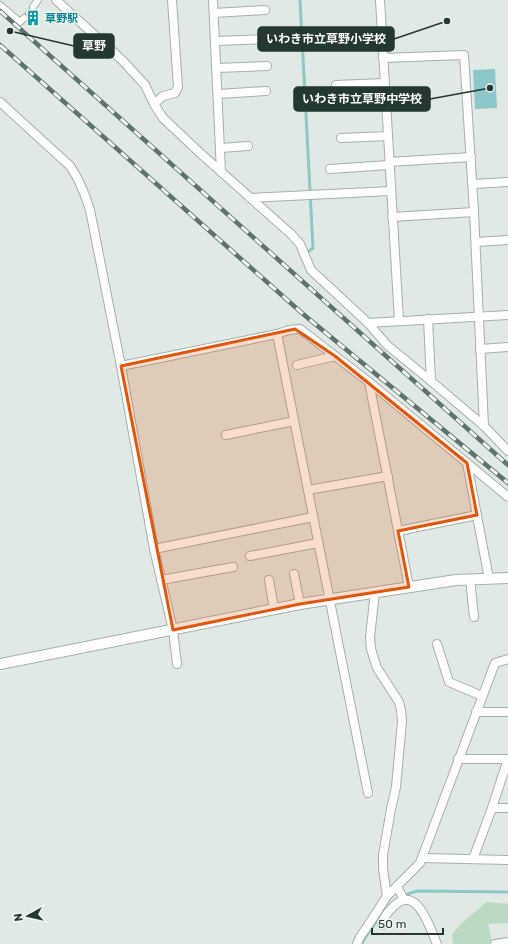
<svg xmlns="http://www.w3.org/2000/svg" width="508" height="944" font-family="Rubik,'Noto Sans JP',sans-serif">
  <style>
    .green { fill: #bbd9c0 }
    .water { fill: #8dc7c9 }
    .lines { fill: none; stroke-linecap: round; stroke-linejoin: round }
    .stream { stroke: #8dc7c9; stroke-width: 3 }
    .pedestrian-tunnel { stroke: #bac6c0; stroke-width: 6; stroke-dasharray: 6 3; stroke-linecap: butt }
    .pedestrian-casing { stroke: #a4b0aa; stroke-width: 8 }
    .minor-casing { stroke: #a4b0aa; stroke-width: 10 }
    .tertiary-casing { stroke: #a4b0aa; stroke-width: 12 }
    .pedestrian { stroke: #fff; stroke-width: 6 }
    .minor { stroke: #fff; stroke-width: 8 }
    .tertiary { stroke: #fff; stroke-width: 10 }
    .rail-casing { stroke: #5d746b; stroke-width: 4.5 }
    .rail { stroke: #f0f6f3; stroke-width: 3; stroke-dasharray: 9; stroke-linecap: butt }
    .marked { fill: #de570e; fill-opacity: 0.2; stroke: #de570e; stroke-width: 3; stroke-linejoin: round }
    .labels { text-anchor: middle; stroke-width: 3; stroke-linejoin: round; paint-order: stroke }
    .culture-label { font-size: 11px; font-weight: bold; fill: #0d838f; stroke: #f0f6f3; text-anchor: start }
    .leader { fill: none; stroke: #233830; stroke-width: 1.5 }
    .callout-dot { fill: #233830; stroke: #f0f6f3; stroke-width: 1.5 }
    .callout { fill: #233830; stroke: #233830; stroke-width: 1.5 }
    .callout-label { font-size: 12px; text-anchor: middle; font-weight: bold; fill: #fff }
  </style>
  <rect width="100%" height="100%" fill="#e0e9e4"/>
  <!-- green -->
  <polygon class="green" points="487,902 508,904 508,923 488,924 493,944 453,944 452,934 464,921"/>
  <!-- water -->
  <polygon class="water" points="495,69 497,108 475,109 473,70"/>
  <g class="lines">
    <!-- stream -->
    <g class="stream">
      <polyline points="300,0 313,248 308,252"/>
      <path d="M362,944C364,938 368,933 372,928C384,910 396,895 418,891L508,892"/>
    </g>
    <!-- pedestrian-tunnel -->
    <polyline class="pedestrian-tunnel" points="24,18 33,7"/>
    <defs>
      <g id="pedestrian">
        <polyline points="0,5 20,22 24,18"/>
        <polyline points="33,7 38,0"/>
      </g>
      <g id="minor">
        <polyline points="56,0 122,60 145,85 154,104 163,118 199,152 291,234 300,244 311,270 368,323 387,345 431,381 484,426 508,451"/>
        <polyline points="213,0 221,172"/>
        <polyline points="380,0 399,321"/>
        <polyline points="214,13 265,10"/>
        <polyline points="333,34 382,32"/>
        <polyline points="215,41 270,39"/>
        <polyline points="383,58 464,55 474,212 484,426"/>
        <polyline points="217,68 267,66"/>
        <polyline points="336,85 384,83"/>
        <polyline points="218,94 266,91"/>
        <path d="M0,102L70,166C80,180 85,194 90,210L121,366L154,549L173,630L177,664"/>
        <polyline points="154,104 163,96 175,93 178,87 172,0"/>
        <polyline points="341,138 388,136"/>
        <polyline points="221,148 248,146"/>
        <polyline points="389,162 471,157"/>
        <polyline points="330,169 389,165"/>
        <polyline points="473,184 508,182"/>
        <polyline points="250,198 391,191"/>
        <polyline points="392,217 474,212"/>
        <polyline points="476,242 508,240"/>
        <polyline points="428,319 431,381"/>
        <polyline points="368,323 508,315"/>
        <polyline points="277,334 368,793"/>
        <polyline points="480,349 508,347"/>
        <polyline points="297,365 335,356"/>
        <polyline points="121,366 277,334 289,330 300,329 369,382 409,587"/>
        <polyline points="369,382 508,497"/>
        <polyline points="226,435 294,421"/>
        <polyline points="467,463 489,579"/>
        <polyline points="308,490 388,476"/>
        <polyline points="398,531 477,515"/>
        <polyline points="154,549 313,517"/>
        <polyline points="250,556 318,543"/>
        <polyline points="294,574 300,604"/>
        <polyline points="470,579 474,617"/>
        <polyline points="161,580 233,567"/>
        <polyline points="269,580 274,609"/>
        <polyline points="437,644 449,682 482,696"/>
        <polyline points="476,712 508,712"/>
        <polyline points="458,759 508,759"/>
        <polyline points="492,808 508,808"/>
        <polyline points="422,858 508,860"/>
        <polyline points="473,859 492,808 508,759"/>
        <polyline points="397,886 404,900"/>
        <polyline points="387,896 420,863 495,663 508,659"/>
        <path d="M382,925C382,918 388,912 393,907C416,882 430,928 437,944"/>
        <polyline points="357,944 360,937 367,927 387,896 383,869 383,855 391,809 396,787 402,722 401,710 399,702 377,668 371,649 370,637 375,592"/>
        <polyline points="495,944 508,942"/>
      </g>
      <polyline id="tertiary" points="0,664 300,604 456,580 508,578"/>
    </defs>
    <!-- pedestrian casing -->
    <use href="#pedestrian" class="pedestrian-casing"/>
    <!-- minor casing -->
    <use href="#minor" class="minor-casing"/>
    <!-- tertiary casing -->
    <use href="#tertiary" class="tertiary-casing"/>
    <!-- pedestrian -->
    <use href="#pedestrian" class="pedestrian"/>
    <!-- minor -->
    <use href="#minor" class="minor"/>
    <!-- tertiary -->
    <use href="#tertiary" class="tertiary"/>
    <defs>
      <g id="rail">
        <polyline points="0,11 508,465"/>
        <polyline points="0,45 303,314 508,483"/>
      </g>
    </defs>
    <!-- rail casing -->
    <use href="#rail" class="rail-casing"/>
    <!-- rail -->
    <use href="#rail" class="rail"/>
  </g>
  <!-- marked area -->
  <path class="marked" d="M295,329L335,356L467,463L477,515L398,531L409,587L300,604L173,630L121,366Z"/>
  <!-- icons -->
  <defs>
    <symbol id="building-bare" viewBox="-9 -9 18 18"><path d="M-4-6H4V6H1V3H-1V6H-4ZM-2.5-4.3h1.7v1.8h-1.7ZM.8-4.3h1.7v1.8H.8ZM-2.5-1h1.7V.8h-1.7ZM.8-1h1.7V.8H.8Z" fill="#0f9aa8" stroke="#f0f6f3" stroke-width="2.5" paint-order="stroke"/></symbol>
  </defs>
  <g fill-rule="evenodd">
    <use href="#building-bare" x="22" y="7" width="22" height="22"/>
  </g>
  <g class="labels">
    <!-- culture labels -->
    <g class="culture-label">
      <text x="45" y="22">草野駅</text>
    </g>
  </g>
  <!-- callouts -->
  <path class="leader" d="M447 21L394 39M10 31L74 46M490 88L430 99"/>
  <g class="callout-dot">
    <circle cx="447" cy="21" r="4"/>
    <circle cx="10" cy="31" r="4"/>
    <circle cx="490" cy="88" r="4"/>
  </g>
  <g class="callout">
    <rect x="258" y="27" width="136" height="24" rx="4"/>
    <rect x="74" y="34" width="40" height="24" rx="4"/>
    <rect x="294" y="87" width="136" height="24" rx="4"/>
  </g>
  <g class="callout-label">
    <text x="326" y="43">いわき市立草野小学校</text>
    <text x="94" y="50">草野</text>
    <text x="362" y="103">いわき市立草野中学校</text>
  </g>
  <!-- north arrow -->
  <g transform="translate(28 916) rotate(262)" stroke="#f0f6f3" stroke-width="3" paint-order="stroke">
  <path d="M0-3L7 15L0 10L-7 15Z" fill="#233830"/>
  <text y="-6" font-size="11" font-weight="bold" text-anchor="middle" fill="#233830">N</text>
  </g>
  <!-- scale -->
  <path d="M372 928v6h71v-6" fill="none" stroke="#233830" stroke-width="2"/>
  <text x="378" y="928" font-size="12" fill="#233830" stroke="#f0f6f3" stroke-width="3" paint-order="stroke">50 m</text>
</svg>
